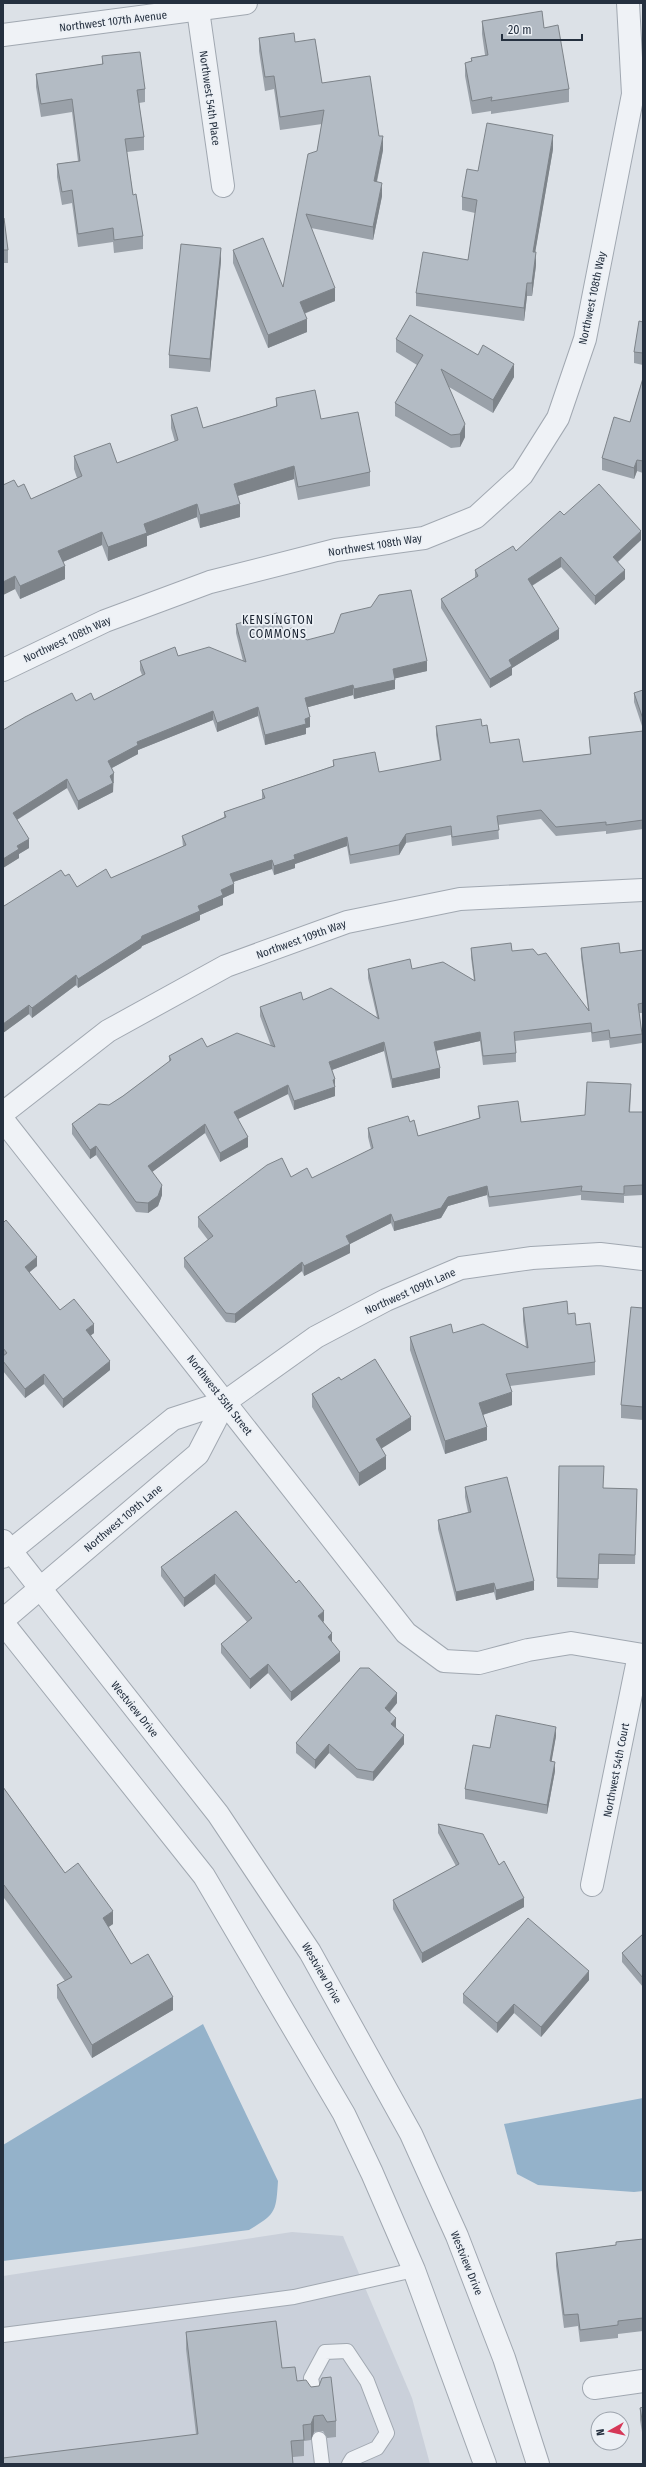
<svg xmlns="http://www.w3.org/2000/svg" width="646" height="2467" font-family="'Fira Sans Condensed',sans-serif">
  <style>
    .built { fill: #cad0da }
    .water { fill: #94b2ca }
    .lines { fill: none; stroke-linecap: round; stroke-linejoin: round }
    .service-casing { stroke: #a1a8b1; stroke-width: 16 }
    .minor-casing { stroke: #a1a8b1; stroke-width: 24 }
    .tertiary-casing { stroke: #a1a8b1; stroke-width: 24 }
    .service { stroke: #eff2f6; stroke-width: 14 }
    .minor { stroke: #eff2f6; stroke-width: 22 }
    .tertiary { stroke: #eff2f6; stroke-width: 22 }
    .wall { fill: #9aa1a9 }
    .shaded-wall { fill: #7d8389 }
    .building { fill: #b3bbc4; stroke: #7d8389 }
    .labels { text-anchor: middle; stroke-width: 3.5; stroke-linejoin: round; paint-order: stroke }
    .street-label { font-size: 11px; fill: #25303f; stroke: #ecf0f5 }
    .neighbourhood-label { font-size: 12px; letter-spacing: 1px; fill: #18212f; stroke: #ecf0f5 }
  </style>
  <rect width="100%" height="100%" fill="#dce1e7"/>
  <!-- built -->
  <polygon class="built" points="292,2232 343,2236 412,2398 430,2464 3,2464 3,2276"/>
  <!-- water -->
  <g class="water">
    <path d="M203,2024L278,2181C276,2212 276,2214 249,2230L3,2261V2145Z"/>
    <polygon points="643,2098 643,2191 634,2192 538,2185 517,2174 504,2124"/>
  </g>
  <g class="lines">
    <defs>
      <g id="service">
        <polyline points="3,2335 294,2297 414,2270"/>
        <polyline points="314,2395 311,2378 325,2352 347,2351 367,2381 387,2433 377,2448 352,2459 349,2464"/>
        <polyline points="319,2439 322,2464"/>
      </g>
      <g id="minor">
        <polyline points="198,10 223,186"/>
        <polyline points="3,35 246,3"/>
        <polyline points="3,670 105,621 210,582 336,550 424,538 476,517 522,475 558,418 585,339 633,94 628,3"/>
        <polyline points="3,1113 108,1031 226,966 347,922 460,899 643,890"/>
        <polyline points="3,1120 406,1633 444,1661 479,1663 528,1650 571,1643 643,1655"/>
        <polyline points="3,1557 173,1419 225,1402 316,1337 386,1300 461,1268 532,1258 600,1254 643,1259"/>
        <polyline points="3,1620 198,1454 225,1402"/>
        <polyline points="592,1885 639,1655"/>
        <polyline points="594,2388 643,2381"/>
      </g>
      <g id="tertiary">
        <polyline points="3,1541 218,1814 310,1952 411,2134 457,2236 504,2358 538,2464"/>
        <polyline points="3,1623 204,1876 344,2114 372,2173 414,2270 485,2464"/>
      </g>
    </defs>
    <!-- service casing -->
    <use href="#service" class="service-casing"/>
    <!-- minor casing -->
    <use href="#minor" class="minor-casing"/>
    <!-- tertiary casing -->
    <use href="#tertiary" class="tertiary-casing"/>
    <!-- service -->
    <use href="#service" class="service"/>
    <!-- minor -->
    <use href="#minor" class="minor"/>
    <!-- tertiary -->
    <use href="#tertiary" class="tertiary"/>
  </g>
  <!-- wall -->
  <g class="wall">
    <polygon points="482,21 544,28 569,89 569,102 491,114 491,111 472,114 465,76 465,63 471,61 471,58 485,55 482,34"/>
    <polygon points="259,38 295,42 322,83 379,136 383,150 377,182 382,196 373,240 311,228 335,301 304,314 307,332 268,348 233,263 233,250 283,287 317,151 322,124 280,130 274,89 265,91 259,51"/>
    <polygon points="102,56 145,89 145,102 139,103 144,137 144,150 127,152 133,195 143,236 143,249 114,253 113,242 78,247 72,203 62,205 57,177 57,164 78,161 72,112 41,117 36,87 36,74 102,64"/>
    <polygon points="553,149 535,252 536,265 532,296 527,296 524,321 416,306 416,293 468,260 475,213 462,210 462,197 478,171"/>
    <polygon points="3,218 8,250 8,263 3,263"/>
    <polygon points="221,261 210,372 169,368 169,355"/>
    <polygon points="643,322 643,365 634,363 634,352"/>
    <polygon points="396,339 514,377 493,413 449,387 465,437 460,447 451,448 395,416 395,403 417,365 396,352"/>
    <polygon points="643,378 643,473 637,471 634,479 602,470 602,458 630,422"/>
    <polygon points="276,398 321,419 370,472 370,486 298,500 294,479 237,496 240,517 200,528 197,517 147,536 147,546 108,561 102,545 63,562 65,579 20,599 15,589 3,595 3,485 18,487 31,499 77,478 74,469 74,456 117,463 175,442 171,428 171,415 203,428 276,406"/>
    <polygon points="564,515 641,540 618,562 625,579 595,605 561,567 532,586 559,639 512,668 512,675 490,688 441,608 441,599 475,578 475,570 516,551"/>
    <polygon points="236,624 283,630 307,640 427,671 395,678 395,689 354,699 353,695 308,707 310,727 306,728 306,734 265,745 258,716 217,732 213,720 138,750 138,754 112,768 114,783 113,783 113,792 78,810 67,788 17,820 29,848 19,854 19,858 3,868 3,730 76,701 94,700 142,675 140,670 140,661 178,656 243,661 236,633"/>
    <polygon points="643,690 643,729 634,702 634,693"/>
    <polygon points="436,726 482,726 490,743 523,762 590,754 589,737 643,731 643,829 606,834 606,831 556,836 541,819 498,825 499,839 452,846 451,835 406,843 399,855 350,864 347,846 295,864 295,868 274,875 272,869 233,882 234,893 223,898 223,905 200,915 200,920 142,946 141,948 78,988 76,985 32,1018 29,1014 3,1033 3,905 4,906 65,876 77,887 111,878 183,847 182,836 224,817 224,812 262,799 262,790 333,766 333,760 379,772 440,761 436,735"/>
    <polygon points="471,948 512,951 588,1009 581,957 581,948 620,953 643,950 643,1013 639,1013 642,1034 642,1043 610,1048 609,1040 592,1042 591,1032 515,1041 516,1053 516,1062 483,1065 480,1041 436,1051 440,1078 392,1088 384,1051 332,1070 335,1079 335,1096 294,1110 288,1094 238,1119 248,1147 220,1162 205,1133 152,1172 162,1195 158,1206 148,1213 136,1212 96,1155 90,1159 72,1134 72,1124 109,1105 123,1096 169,1062 169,1056 207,1047 271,1046 260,1016 260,1007 303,1000 377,1017 368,978 368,969 412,969 474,981 471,957"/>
    <polygon points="631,1093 630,1112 643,1112 643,1195 624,1196 624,1203 581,1200 581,1195 489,1207 487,1195 448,1206 441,1218 394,1231 391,1223 350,1244 350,1253 304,1276 302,1271 235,1323 226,1322 184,1267 184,1258 208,1240 198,1227 198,1217 291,1177 312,1178 371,1149 368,1137 368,1128 410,1122 418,1136 479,1118 478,1106 521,1122 585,1115"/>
    <polygon points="3,1223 37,1266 29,1272 60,1310 94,1333 91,1335 110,1370 63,1408 44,1384 25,1398 3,1371"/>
    <polygon points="523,1308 568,1314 576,1325 595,1362 595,1375 510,1386 512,1405 483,1415 487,1440 445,1454 410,1350 410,1337 453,1333 526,1347 523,1321"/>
    <polygon points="643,1308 643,1420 621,1418 621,1405"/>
    <polygon points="341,1380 411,1430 381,1448 386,1469 359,1486 312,1407 312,1394"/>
    <polygon points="559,1466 603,1488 637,1489 635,1564 599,1564 598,1588 557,1587"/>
    <polygon points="465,1487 534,1590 496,1600 494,1592 456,1601 438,1529 438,1520 468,1512 465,1497"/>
    <polygon points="236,1511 324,1621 323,1622 340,1661 291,1701 268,1673 250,1689 221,1653 221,1644 247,1622 215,1584 184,1607 161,1576 161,1567"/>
    <polygon points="397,1703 390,1712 396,1727 404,1744 373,1781 357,1778 329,1753 315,1769 296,1753 296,1743"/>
    <polygon points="556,1736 551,1762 555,1771 547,1814 465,1799 465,1789 490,1748"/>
    <polygon points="3,1787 65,1873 113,1924 108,1927 131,1964 173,2010 92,2058 57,1998 57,1985 65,1981 4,1898 3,1899"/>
    <polygon points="438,1824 499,1865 524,1907 422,1963 393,1909 393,1900 456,1866 438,1833"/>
    <polygon points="643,1934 643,1987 622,1962 622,1953"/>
    <polygon points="589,1980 541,2037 514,2013 497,2033 463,2003 463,1994"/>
    <polygon points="643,2239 643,2331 618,2334 618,2338 580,2342 578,2326 564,2328 556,2266 556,2253 616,2245 616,2242"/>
    <polygon points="186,2332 282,2368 297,2381 336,2421 336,2437 327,2438 323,2431 314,2432 311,2440 304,2441 304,2456 293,2457 196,2434 186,2349"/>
    <polygon points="643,2407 643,2438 640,2420 640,2408"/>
  </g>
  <!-- shaded-wall -->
  <g class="shaded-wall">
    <polygon points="553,135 553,149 533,265 533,252"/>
    <polygon points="383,136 383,150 374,194 374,181"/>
    <polygon points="382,183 382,196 373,240 373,227"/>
    <polygon points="221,248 221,261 210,372 210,359"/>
    <polygon points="536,252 536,265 532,296 532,283"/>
    <polygon points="527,283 527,296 524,321 524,308"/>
    <polygon points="335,288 335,301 300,315 300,302"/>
    <polygon points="307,319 307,332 268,348 268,335"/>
    <polygon points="514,364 514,377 493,413 493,400"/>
    <polygon points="465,424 465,437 460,447 460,434"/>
    <polygon points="637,460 637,471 634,479 634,468"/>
    <polygon points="294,466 294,479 234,497 234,484"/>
    <polygon points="197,504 197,517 147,536 147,546 108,561 108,547 144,524"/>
    <polygon points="240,504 240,517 200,528 200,515"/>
    <polygon points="641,531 641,540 613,566 613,557"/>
    <polygon points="102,532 102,545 58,564 58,551"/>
    <polygon points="561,557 561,567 528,588 528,579"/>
    <polygon points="65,566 65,579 20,599 20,586"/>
    <polygon points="625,570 625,579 595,605 595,596"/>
    <polygon points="15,576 15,589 3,595 3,582"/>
    <polygon points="559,629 559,639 512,668 512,675 490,688 490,679 509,660"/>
    <polygon points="427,661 427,671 393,679 393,669"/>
    <polygon points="395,680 395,689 354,699 354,689"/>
    <polygon points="353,685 353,695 305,708 305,698"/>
    <polygon points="258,707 258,716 217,732 217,723"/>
    <polygon points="213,711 213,720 138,750 138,754 108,770 108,761 137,742"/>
    <polygon points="310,717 310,727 306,728 306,734 265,745 265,735"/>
    <polygon points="114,773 113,792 78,810 78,801 110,776"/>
    <polygon points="67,779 67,788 13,822 13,813"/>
    <polygon points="406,834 406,843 399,855 399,845"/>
    <polygon points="347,837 347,846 295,864 295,868 274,875 274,866 294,855"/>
    <polygon points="29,839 29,848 19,854 19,858 3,868 3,859 17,846"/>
    <polygon points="272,860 272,869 230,883 230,874"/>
    <polygon points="234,884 234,893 223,898 223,905 200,915 200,920 142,946 141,948 78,988 78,979 142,936 198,906 221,890"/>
    <polygon points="76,975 76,985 32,1018 32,1008"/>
    <polygon points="29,1005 29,1014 3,1033 3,1024"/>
    <polygon points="480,1032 480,1041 434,1051 434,1042"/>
    <polygon points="384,1042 384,1051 329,1071 329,1062"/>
    <polygon points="440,1068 440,1078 392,1088 392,1079"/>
    <polygon points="335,1079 335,1096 294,1110 294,1101"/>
    <polygon points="288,1085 288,1094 234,1121 234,1112"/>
    <polygon points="205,1124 205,1133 148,1175 148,1166"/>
    <polygon points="248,1137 248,1147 220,1162 220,1153"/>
    <polygon points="96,1146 96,1155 90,1159 90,1150"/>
    <polygon points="162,1185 162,1195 158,1206 148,1213 148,1203"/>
    <polygon points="487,1186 487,1195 448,1206 441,1218 394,1231 394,1222 448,1197"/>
    <polygon points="391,1214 391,1223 346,1246 346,1236"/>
    <polygon points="350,1244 350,1253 304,1276 304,1266"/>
    <polygon points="37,1257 37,1266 25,1276 25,1267"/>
    <polygon points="302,1262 302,1271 235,1323 235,1314"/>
    <polygon points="94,1324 94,1333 86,1339 86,1330"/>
    <polygon points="110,1361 110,1370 63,1408 63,1399"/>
    <polygon points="44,1374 44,1384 25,1398 25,1389"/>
    <polygon points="512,1392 512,1405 479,1416 479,1403"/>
    <polygon points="411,1417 411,1430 376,1452 376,1439"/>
    <polygon points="487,1427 487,1440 445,1454 445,1441"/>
    <polygon points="386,1456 386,1469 359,1486 359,1473"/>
    <polygon points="215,1574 215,1584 184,1607 184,1598"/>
    <polygon points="534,1581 534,1590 496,1600 496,1590"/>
    <polygon points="494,1583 494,1592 456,1601 456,1592"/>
    <polygon points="324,1611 324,1621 318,1626 318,1616"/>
    <polygon points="332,1633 332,1642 328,1637"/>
    <polygon points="340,1652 340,1661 291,1701 291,1692"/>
    <polygon points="268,1664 268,1673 250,1689 250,1679"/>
    <polygon points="397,1693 397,1703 385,1717 385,1708"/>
    <polygon points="396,1718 396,1727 391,1733 391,1724"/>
    <polygon points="556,1727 556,1736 550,1771 550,1761"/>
    <polygon points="404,1735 404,1744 373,1781 373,1772"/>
    <polygon points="329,1744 329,1753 315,1769 315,1760"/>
    <polygon points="555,1762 555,1771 547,1814 547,1805"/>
    <polygon points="4,1885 4,1898 3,1899 3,1886"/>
    <polygon points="524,1898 524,1907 422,1963 422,1953"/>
    <polygon points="113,1911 113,1924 103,1931 103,1918"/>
    <polygon points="589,1971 589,1980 541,2037 541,2027"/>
    <polygon points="173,1997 173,2010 92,2058 92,2045"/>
    <polygon points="514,2004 514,2013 497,2033 497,2023"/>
    <polygon points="314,2416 314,2432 311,2440 311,2424"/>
  </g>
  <!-- building -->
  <g class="building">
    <polygon points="542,11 544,28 558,25 569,89 491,101 492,97 472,101 465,63 472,61 471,58 488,55 482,21"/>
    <polygon points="294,33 295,42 315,39 322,83 370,76 379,136 383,136 374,181 382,183 373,227 306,214 335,288 300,302 307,319 268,335 233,250 263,238 283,287 308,154 317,151 324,110 280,117 274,76 265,77 259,38"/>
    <polygon points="140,52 145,89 137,90 144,137 125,139 133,195 136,194 143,236 114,240 113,228 78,234 72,190 62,192 57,164 80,161 72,99 41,104 36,74 103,64 102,56"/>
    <polygon points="487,123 553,135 533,252 536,252 532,283 527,283 524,308 416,293 423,252 468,260 477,200 462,197 467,169 478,171"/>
    <polygon points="3,218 4,218 8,250 3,250"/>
    <polygon points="181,244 221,248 210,359 169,355"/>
    <polygon points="410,315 478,355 483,345 514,364 493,400 441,369 465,424 460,434 451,435 395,403 423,355 396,339"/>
    <polygon points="639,321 643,322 643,353 634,352"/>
    <polygon points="643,378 643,461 637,460 634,468 602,458 614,417 630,422"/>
    <polygon points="315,390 321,419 358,412 370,472 298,487 294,466 234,484 240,504 200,515 197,504 144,524 147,533 108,547 102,532 58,551 65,566 20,586 15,576 3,582 3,485 14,480 18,487 24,484 31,499 82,476 74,456 110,443 117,463 178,440 171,415 197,407 203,428 277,406 276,398"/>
    <polygon points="599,484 641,531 613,557 625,570 595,596 561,557 528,579 559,629 509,660 512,666 490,679 441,599 478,576 475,570 513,546 516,551 560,511 564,515"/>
    <polygon points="411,590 427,661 393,669 395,680 354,689 353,685 305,698 310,717 305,719 306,724 265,735 258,707 217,723 213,711 137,742 138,745 108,761 114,773 110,776 113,783 78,801 67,779 13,813 29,839 17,846 19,849 3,859 3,730 25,717 72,693 76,701 91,693 94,700 145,674 140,661 175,647 178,656 209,647 246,662 236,624 277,613 283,630 292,628 307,640 334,633 341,614 371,607 379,595"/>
    <polygon points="643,690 643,719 634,693"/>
    <polygon points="481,719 482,726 487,725 490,743 519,739 523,762 591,754 589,737 643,731 643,820 606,825 606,822 556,827 541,810 497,816 499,830 452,837 451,826 406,834 399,845 350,855 347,837 294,855 295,859 274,866 272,860 230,874 234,884 221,890 223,895 198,906 200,911 142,936 141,939 78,979 76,975 32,1008 29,1005 3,1024 3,905 4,906 61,870 65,876 69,874 77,887 106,869 111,878 186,845 182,836 226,817 224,812 265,798 262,790 334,766 333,760 375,752 379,772 441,760 436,726"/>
    <polygon points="511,943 512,951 533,949 538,955 546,953 589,1011 581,948 619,943 620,953 643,950 643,1003 638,1004 642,1034 610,1038 609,1030 592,1033 591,1023 514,1032 516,1053 483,1056 480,1032 434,1042 440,1068 392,1079 384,1042 329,1062 335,1079 333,1080 335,1087 294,1101 288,1085 234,1112 248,1137 220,1153 205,1124 148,1166 162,1185 158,1196 148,1203 136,1202 96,1146 90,1150 72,1124 99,1104 109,1105 123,1096 171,1060 169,1056 202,1038 207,1047 237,1033 275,1047 260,1007 301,992 303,1000 331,988 379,1019 368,969 410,959 412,969 443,962 475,981 471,948"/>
    <polygon points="587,1082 631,1084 629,1112 643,1112 643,1185 624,1186 624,1194 581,1191 582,1186 489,1197 487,1186 448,1197 441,1208 394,1222 391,1214 346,1236 350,1244 304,1266 302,1262 235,1314 226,1313 184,1258 213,1236 198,1217 267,1165 282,1158 291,1177 307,1168 312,1178 373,1148 368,1128 408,1116 410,1122 414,1120 418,1136 480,1118 478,1106 518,1101 521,1122 585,1115"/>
    <polygon points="6,1220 37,1257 25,1267 60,1310 74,1299 94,1324 86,1330 110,1361 63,1399 44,1374 25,1389 3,1361 3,1356 7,1353 3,1348 3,1223"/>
    <polygon points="567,1301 568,1314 575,1313 576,1325 590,1323 595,1362 506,1374 512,1392 479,1403 487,1427 445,1441 410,1337 451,1324 453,1333 483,1324 528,1348 523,1308"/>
    <polygon points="631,1307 643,1308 643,1407 621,1405"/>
    <polygon points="375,1359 411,1417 376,1439 386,1456 359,1473 312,1394 339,1377 341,1380"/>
    <polygon points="559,1466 604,1466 603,1488 637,1489 635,1555 599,1554 598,1579 557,1578"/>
    <polygon points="507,1477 534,1581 496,1590 494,1583 456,1592 438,1520 471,1512 465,1487"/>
    <polygon points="236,1511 296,1583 299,1580 324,1611 318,1616 332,1633 328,1637 340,1652 291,1692 268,1664 250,1679 221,1644 252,1618 215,1574 184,1598 161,1567"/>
    <polygon points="360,1668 369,1668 397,1693 385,1708 396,1718 391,1724 404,1735 373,1772 357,1769 329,1744 315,1760 296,1743"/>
    <polygon points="496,1715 556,1727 550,1761 555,1762 547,1805 465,1789 473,1745 490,1748"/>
    <polygon points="3,1787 65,1873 78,1863 113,1911 103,1918 131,1964 148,1954 173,1997 92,2045 57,1985 72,1977 4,1885 3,1886"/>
    <polygon points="438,1824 483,1834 499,1865 504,1861 524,1898 422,1953 393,1900 459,1864"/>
    <polygon points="528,1918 589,1971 541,2027 514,2004 497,2023 463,1994"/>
    <polygon points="643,1934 643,1978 622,1953"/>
    <polygon points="643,2239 643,2318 618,2321 618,2325 580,2330 578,2314 564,2315 556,2253 616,2245 616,2242"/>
    <polygon points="276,2321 282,2368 295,2367 297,2381 306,2380 311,2387 319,2386 322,2378 331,2377 336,2421 327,2422 323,2415 314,2416 311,2424 303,2425 304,2440 291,2441 293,2464 3,2464 3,2458 198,2434 186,2332"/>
    <polygon points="643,2407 643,2425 640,2408"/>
  </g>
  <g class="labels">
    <!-- street labels -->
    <g class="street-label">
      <text transform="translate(113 21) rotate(-7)" y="4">Northwest 107th Avenue</text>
      <text transform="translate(210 98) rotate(82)" y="4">Northwest 54th Place</text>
      <text transform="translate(592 298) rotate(-78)" y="4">Northwest 108th Way</text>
      <text transform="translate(375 545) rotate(-9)" y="4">Northwest 108th Way</text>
      <text transform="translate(67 639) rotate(-25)" y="4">Northwest 108th Way</text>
      <text transform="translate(301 939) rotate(-20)" y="4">Northwest 109th Way</text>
      <text transform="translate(410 1291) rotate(-24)" y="4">Northwest 109th Lane</text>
      <text transform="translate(220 1395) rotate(52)" y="4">Northwest 55th Street</text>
      <text transform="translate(123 1518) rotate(-40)" y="4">Northwest 109th Lane</text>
      <text transform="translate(135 1709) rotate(51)" y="4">Westview Drive</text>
      <text transform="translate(616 1770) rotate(-79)" y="4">Northwest 54th Court</text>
      <text transform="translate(322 1973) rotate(60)" y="4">Westview Drive</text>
      <text transform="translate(467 2263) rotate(68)" y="4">Westview Drive</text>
    </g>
    <!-- neighbourhood labels -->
    <g class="neighbourhood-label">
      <text x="278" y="624">KENSINGTON<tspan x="278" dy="14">COMMONS</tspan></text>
    </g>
  </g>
  <!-- border -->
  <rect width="646" height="2467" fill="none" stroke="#25303f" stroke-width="8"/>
  <!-- north arrow -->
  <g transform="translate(610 2431) rotate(262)"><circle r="19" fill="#ecf0f5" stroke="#9ca3ac"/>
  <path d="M0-3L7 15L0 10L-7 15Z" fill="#d63858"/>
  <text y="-6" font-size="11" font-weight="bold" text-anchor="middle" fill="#25303f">N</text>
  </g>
  <!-- scale -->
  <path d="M502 34v6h80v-6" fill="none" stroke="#25303f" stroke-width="2"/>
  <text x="508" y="34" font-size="12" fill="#25303f" stroke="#ecf0f5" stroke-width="3" paint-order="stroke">20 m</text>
</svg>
